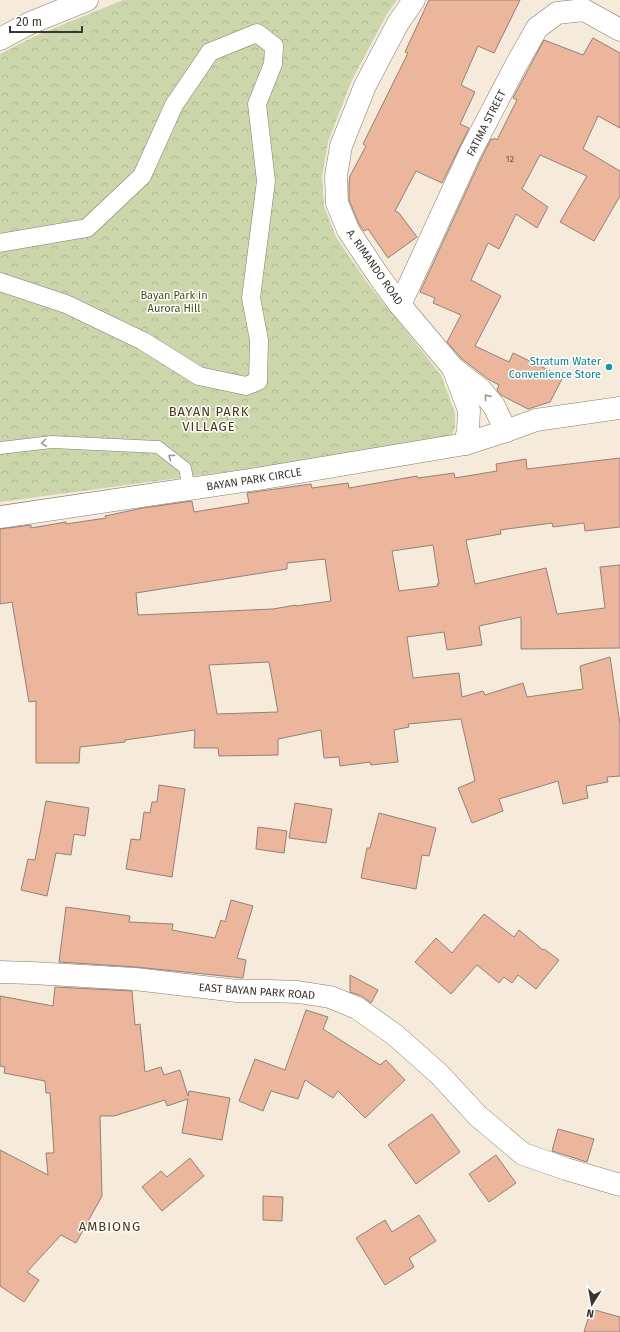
<svg xmlns="http://www.w3.org/2000/svg" width="620" height="1332" font-family="'Fira Sans',sans-serif">
  <style>
    .park { fill: url(#park-crowns) }
    .building { fill: #ecb69d; stroke: #928179; fill-rule: evenodd }
    .lines { fill: none; stroke-linecap: round; stroke-linejoin: round }
    .service-casing { stroke: #867c6d; stroke-width: 13 }
    .pedestrian-casing { stroke: #867c6d; stroke-width: 19 }
    .minor-casing { stroke: #867c6d; stroke-width: 23 }
    .tertiary-casing { stroke: #867c6d; stroke-width: 23 }
    .secondary-casing { stroke: #867c6d; stroke-width: 23 }
    .service { stroke: #fff; stroke-width: 12 }
    .pedestrian { stroke: #fff; stroke-width: 18 }
    .minor { stroke: #fff; stroke-width: 22 }
    .tertiary { stroke: #fff; stroke-width: 22 }
    .secondary { stroke: #fff; stroke-width: 22 }
    .oneway { stroke: #9c9a97 }
    .culture-dot { fill: #0f9aa8; stroke: #fff; stroke-width: 1.5 }
    .labels { text-anchor: middle; stroke-width: 3; stroke-linejoin: round; paint-order: stroke }
    .number-label { font-size: 9px; fill: #66554a }
    .street-label { font-size: 11px; fill: #3a352f; stroke: #fff }
    .park-label { font-size: 11px; fill: #455017; stroke: #fff }
    .culture-label { font-size: 11px; fill: #0d838f; stroke: #fff; text-anchor: end }
    .quarter-label { font-size: 13px; letter-spacing: 1px; fill: #49360f; stroke: #fff }
  </style>
  <defs>
    <pattern id="park-crowns" width="20" height="18" patternUnits="userSpaceOnUse"><rect width="20" height="18" fill="#cbd7aa"/><path d="M2 6a3 3 0 1 1 6 0M12 15a3 3 0 1 1 6 0" fill="none" stroke="#afb993"/></pattern>
  </defs>
  <rect width="100%" height="100%" fill="#f6eada"/>
  <!-- park -->
  <polygon class="park" points="123,0 397,0 387,14 352,80 328,142 322,176 324,206 336,237 366,281 441,375 455,413 455,428 448,442 0,502 0,54 35,36"/>
  <!-- building -->
  <g class="building">
    <polygon points="429,0 520,0 494,53 478,46 461,85 475,92 460,124 469,128 442,183 416,171 395,211 399,213 417,237 388,258 368,229 364,231 359,224 349,200 349,184 350,176 366,146 363,144 408,53 405,52"/>
    <polygon points="593,38 620,53 620,128 598,116 583,149 620,171 620,196 594,241 560,222 587,176 540,155 522,189 548,207 537,228 516,214 499,249 488,243 471,280 501,296 475,346 509,362 513,353 563,377 550,402 528,409 501,395 497,390 499,385 488,379 462,359 447,342 461,315 433,303 435,298 420,292 481,159 491,139 493,140 494,138 497,140 517,100 513,98 544,40 583,55"/>
    <path d="M620,458V527L585,531L584,523L553,527L552,523L500,530L501,534L466,540L475,584L546,568L557,614L605,608L600,567L620,565V648L521,649V617L479,626L482,645L447,650L444,632L407,637L413,678L459,673L462,697L483,691L485,695L523,683L527,697L583,689L580,666L610,657L620,724V776L607,777L608,782L586,786L588,798L563,804L558,781L499,799L503,811L472,823L458,788L475,781L461,719L408,724L409,727L394,730L398,762L371,765L370,762L340,766L339,757L324,758L321,730L278,739V755L219,756L218,748H194L195,730L125,740V742L80,747L79,763H36V701L29,702L12,602L0,604V529L31,525V528L66,522V524L106,518L105,516L143,508L192,501L194,512L249,503L247,493L311,484L312,488L348,483L349,488L417,476L418,478L454,473L455,478L497,471L496,464L526,459L527,469ZM433,545L439,584H437L438,586L399,591L392,551ZM325,559L331,601L296,606V605L273,609L138,615L136,593L287,569V563ZM269,662L278,712L217,714L209,665Z"/>
    <polygon points="159,785 185,789 172,877 126,869 131,839 140,840 144,812 150,813 152,802 157,802"/>
    <polygon points="46,801 89,808 85,836 74,834 71,855 56,853 47,896 21,890 28,859 35,860"/>
    <polygon points="295,803 332,809 326,843 289,838"/>
    <polygon points="379,813 436,828 429,856 422,855 416,889 361,878 367,848 370,848"/>
    <polygon points="258,827 287,831 284,853 256,849"/>
    <polygon points="231,900 253,906 237,958 246,960 243,978 136,967 59,962 66,907 130,916 129,922 173,924 172,930 215,938 221,920 225,922"/>
    <polygon points="484,914 514,937 519,930 543,950 544,949 559,960 536,989 518,975 512,983 504,977 499,983 477,965 451,994 415,962 436,938 452,953"/>
    <polygon points="350,975 378,990 371,1003 362,996 350,992"/>
    <polygon points="55,987 132,991 135,1025 140,1024 145,1072 161,1067 164,1075 180,1070 188,1096 189,1091 230,1098 222,1140 182,1133 188,1099 167,1106 165,1100 114,1116 100,1116 102,1196 76,1243 61,1235 27,1272 39,1280 24,1302 0,1286 0,1150 48,1175 46,1153 54,1153 50,1093 46,1093 45,1081 4,1073 5,1067 0,1066 0,996 53,1006"/>
    <polygon points="306,1010 328,1017 323,1029 380,1065 386,1060 405,1080 365,1118 338,1091 333,1098 305,1080 298,1099 271,1091 263,1111 239,1101 255,1059 285,1070"/>
    <polygon points="432,1114 460,1152 416,1184 388,1145"/>
    <polygon points="558,1129 594,1139 587,1162 552,1151"/>
    <polygon points="496,1155 516,1183 489,1202 469,1174"/>
    <polygon points="190,1158 204,1176 162,1211 142,1187 161,1171 167,1177"/>
    <polygon points="263,1196 283,1197 282,1221 263,1220"/>
    <polygon points="419,1215 436,1241 409,1258 414,1267 385,1285 356,1238 385,1220 392,1232"/>
    <polygon points="591,1309 620,1317 620,1332 584,1332"/>
  </g>
  <g class="lines">
    <defs>
      <polyline id="service" points="0,448 52,442 158,447 185,468 189,489"/>
      <polyline id="pedestrian" points="0,243 87,228 142,176 174,105 210,52 257,33 274,46 273,64 257,104 266,181 251,298 259,340 258,381 246,386 199,376 143,341 66,304 0,282"/>
      <g id="minor">
        <polyline points="400,305 470,153 516,65 537,28 557,13 584,10 620,30"/>
        <polyline points="0,972 32,973 135,979 237,991 270,991 298,992 330,997 357,1008 395,1035 439,1074 478,1116 523,1154 566,1169 620,1185"/>
      </g>
      <g id="tertiary">
        <polyline points="0,39 30,23 87,0"/>
        <polyline points="506,431 536,420 620,408"/>
      </g>
      <g id="secondary">
        <polyline points="453,368 469,410 468,430 465,444"/>
        <polyline points="0,517 263,478 465,444 506,431 494,406 481,390 453,368 400,305 378,275 348,230 337,203 336,176 341,146 365,86 398,23 414,0"/>
      </g>
    </defs>
    <!-- service casing -->
    <use href="#service" class="service-casing"/>
    <!-- pedestrian casing -->
    <use href="#pedestrian" class="pedestrian-casing"/>
    <!-- minor casing -->
    <use href="#minor" class="minor-casing"/>
    <!-- tertiary casing -->
    <use href="#tertiary" class="tertiary-casing"/>
    <!-- secondary casing -->
    <use href="#secondary" class="secondary-casing"/>
    <!-- service -->
    <use href="#service" class="service"/>
    <!-- pedestrian -->
    <use href="#pedestrian" class="pedestrian"/>
    <!-- minor -->
    <use href="#minor" class="minor"/>
    <!-- tertiary -->
    <use href="#tertiary" class="tertiary"/>
    <!-- secondary -->
    <use href="#secondary" class="secondary"/>
  </g>
  <!-- one-way arrows -->
  <defs><path id="oneway-chevron" d="M-2-3.5L2.5 0L-2 3.5" fill="none" stroke-width="1.6" stroke-linecap="round" stroke-linejoin="round"/></defs>
  <g class="oneway">
    <use href="#oneway-chevron" transform="translate(487 397) rotate(-129)"/>
    <use href="#oneway-chevron" transform="translate(44 443) rotate(173)"/>
    <use href="#oneway-chevron" transform="translate(171 457) rotate(-143)"/>
  </g>
  <!-- markers -->
  <circle class="culture-dot" cx="609" cy="367" r="4"/>
  <g class="labels">
    <!-- number labels -->
    <g class="number-label">
      <text x="510" y="162">12</text>
    </g>
    <!-- street labels -->
    <g class="street-label">
      <text transform="translate(486 123) rotate(-63)" y="4">FATIMA STREET</text>
      <text transform="translate(375 267) rotate(55)" y="4">A. RIMANDO ROAD</text>
      <text transform="translate(254 479) rotate(-9)" y="4">BAYAN PARK CIRCLE</text>
      <text transform="translate(257 991) rotate(4)" y="4">EAST BAYAN PARK ROAD</text>
    </g>
    <!-- park labels -->
    <g class="park-label">
      <text x="174" y="299">Bayan Park in<tspan x="174" dy="13">Aurora Hill</tspan></text>
    </g>
    <!-- culture labels -->
    <g class="culture-label">
      <text x="601" y="365">Stratum Water<tspan x="601" dy="13">Convenience Store</tspan></text>
    </g>
    <!-- quarter labels -->
    <g class="quarter-label">
      <text x="209" y="416">BAYAN PARK<tspan x="209" dy="15">VILLAGE</tspan></text>
      <text x="110" y="1231">AMBIONG</text>
    </g>
  </g>
  <!-- north arrow -->
  <g transform="translate(592 1304) rotate(191)" stroke="#ffffff" stroke-width="3" paint-order="stroke">
  <path d="M0-3L7 15L0 10L-7 15Z" fill="#3a352f"/>
  <text y="-6" font-size="11" font-weight="bold" text-anchor="middle" fill="#3a352f">N</text>
  </g>
  <!-- scale -->
  <path d="M10 26v6h72v-6" fill="none" stroke="#3a352f" stroke-width="2"/>
  <text x="16" y="26" font-size="12" fill="#3a352f" stroke="#ffffff" stroke-width="3" paint-order="stroke">20 m</text>
</svg>
